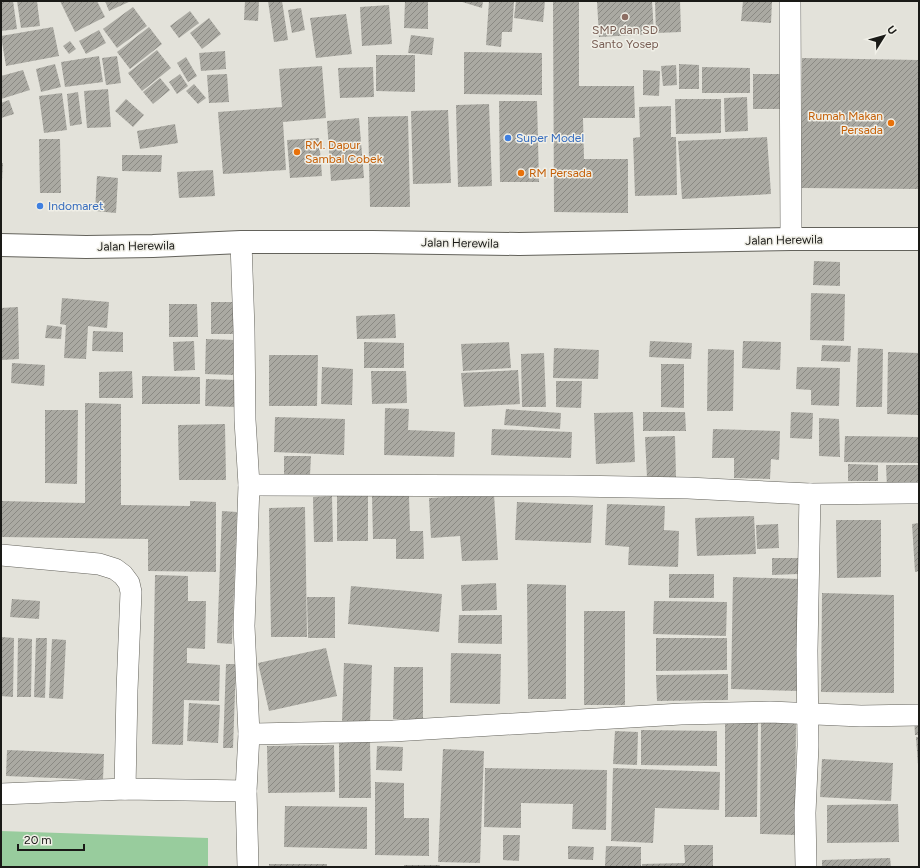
<svg xmlns="http://www.w3.org/2000/svg" width="920" height="868" font-family="Figtree,sans-serif">
  <style>
    .grass { fill: #98cc9d }
    .building { fill: url(#building-hatch) }
    .lines { fill: none; stroke-linecap: round; stroke-linejoin: round }
    .minor-casing { stroke: #63625b; stroke-width: 22 }
    .major-casing { stroke: #63625b; stroke-width: 24 }
    .minor { stroke: #fff; stroke-width: 21 }
    .major { stroke: #fff; stroke-width: 22 }
    .education-dot { fill: #8d6e63; stroke: #f0efe7; stroke-width: 1.5 }
    .food-dot { fill: #e8710a; stroke: #f0efe7; stroke-width: 1.5 }
    .shop-dot { fill: #3f7fe0; stroke: #f0efe7; stroke-width: 1.5 }
    .labels { text-anchor: middle; stroke-width: 3; stroke-linejoin: round; paint-order: stroke }
    .education-label { font-size: 12px; fill: #785e54; stroke: #f0efe7 }
    .food-label { font-size: 12px; fill: #c56008; stroke: #f0efe7; text-anchor: start }
    .shop-label { font-size: 12px; fill: #366cbe; stroke: #f0efe7; text-anchor: start }
    .street-label { font-size: 12px; fill: #1a1a17; stroke: #f0efe7 }
  </style>
  <defs>
    <pattern id="building-hatch" width="6" height="6" patternUnits="userSpaceOnUse"><rect width="6" height="6" fill="#aaa9a2"/><path d="M-1 1l2-2M0 6l6-6M5 7l2-2" fill="none" stroke="#8a8983"/></pattern>
  </defs>
  <rect width="100%" height="100%" fill="#e3e2da"/>
  <!-- grass -->
  <polygon class="grass" points="1,831 208,838 208,867 1,867"/>
  <!-- building -->
  <g class="building">
    <polygon points="1,1 13,1 17,29 1,31"/>
    <polygon points="17,1 37,1 40,26 21,28"/>
    <polygon points="60,1 97,1 105,17 75,32"/>
    <polygon points="105,1 131,1 109,11"/>
    <polygon points="245,1 259,1 258,21 244,20"/>
    <polygon points="268,1 282,1 288,40 274,42"/>
    <polygon points="405,1 428,1 428,29 404,28"/>
    <polygon points="459,1 483,1 482,8"/>
    <polygon points="489,1 514,1 512,32 502,32 501,47 486,45"/>
    <polygon points="516,1 545,1 543,22 514,18"/>
    <polygon points="553,1 579,1 579,86 634,86 635,118 583,118 584,159 628,159 628,213 554,212"/>
    <polygon points="597,1 652,1 654,34 599,37"/>
    <polygon points="655,1 680,1 681,32 656,33"/>
    <polygon points="743,1 772,1 771,23 741,21"/>
    <polygon points="389,5 392,44 362,46 360,7"/>
    <polygon points="133,7 147,26 117,48 103,29"/>
    <polygon points="301,8 305,30 292,33 288,10"/>
    <polygon points="190,11 199,23 179,38 170,26"/>
    <polygon points="346,14 352,54 316,58 310,18"/>
    <polygon points="209,18 221,34 202,49 190,33"/>
    <polygon points="53,27 59,56 6,66 1,36"/>
    <polygon points="149,27 162,44 130,69 117,52"/>
    <polygon points="99,30 106,43 86,54 79,41"/>
    <polygon points="411,35 434,38 432,55 408,53"/>
    <polygon points="70,41 76,49 69,54 63,46"/>
    <polygon points="157,50 171,68 142,91 128,73"/>
    <polygon points="225,51 226,69 201,71 199,53"/>
    <polygon points="464,52 542,53 542,95 464,94"/>
    <polygon points="376,55 415,55 415,92 376,91"/>
    <polygon points="99,56 103,82 65,87 61,62"/>
    <polygon points="117,56 121,83 106,85 102,58"/>
    <polygon points="186,57 197,76 188,82 177,63"/>
    <polygon points="802,58 919,60 919,189 801,188"/>
    <polygon points="55,64 61,87 41,92 36,69"/>
    <polygon points="679,64 699,65 699,89 679,89"/>
    <polygon points="676,65 677,85 663,86 661,66"/>
    <polygon points="322,66 326,118 283,122 286,170 223,174 218,112 282,107 279,69"/>
    <polygon points="373,67 374,97 340,98 338,68"/>
    <polygon points="702,67 750,68 750,93 702,93"/>
    <polygon points="23,70 30,90 1,99 1,76"/>
    <polygon points="643,70 660,71 659,96 643,95"/>
    <polygon points="180,74 188,86 177,94 169,82"/>
    <polygon points="227,74 229,102 209,103 207,75"/>
    <rect x="753" y="74" width="31" height="35"/>
    <polygon points="160,78 170,90 153,104 143,92"/>
    <polygon points="194,84 206,98 198,104 186,91"/>
    <polygon points="108,89 111,127 87,128 84,91"/>
    <polygon points="78,92 82,124 70,126 67,94"/>
    <polygon points="62,93 67,130 44,133 39,96"/>
    <polygon points="747,97 748,131 725,132 724,98"/>
    <polygon points="126,99 144,115 133,127 115,111"/>
    <polygon points="675,99 721,99 721,133 676,134"/>
    <polygon points="9,100 14,114 1,118 1,103"/>
    <polygon points="499,101 537,101 539,182 500,182"/>
    <polygon points="489,104 492,186 458,187 456,105"/>
    <polygon points="671,106 671,137 676,137 677,195 635,196 633,138 640,137 639,107"/>
    <polygon points="448,110 451,183 413,184 411,111"/>
    <polygon points="408,116 410,207 370,207 368,117"/>
    <polygon points="359,118 364,178 331,181 327,121"/>
    <polygon points="175,124 178,143 140,149 137,131"/>
    <polygon points="767,137 771,194 682,199 678,141"/>
    <polygon points="319,138 322,176 290,178 287,140"/>
    <polygon points="39,139 60,139 61,193 40,193"/>
    <polygon points="122,155 162,155 161,172 122,171"/>
    <polygon points="1,163 3,163 2,181 1,181"/>
    <polygon points="213,170 215,196 179,198 177,172"/>
    <polygon points="97,176 118,178 116,213 95,211"/>
    <polygon points="814,261 840,262 840,286 813,285"/>
    <polygon points="811,293 845,294 844,341 810,340"/>
    <polygon points="62,298 109,302 107,328 88,326 86,359 64,358 66,325 60,324"/>
    <rect x="211" y="302" width="26" height="32"/>
    <polygon points="169,304 197,304 198,337 169,337"/>
    <polygon points="18,307 19,359 1,360 1,308"/>
    <polygon points="395,314 396,338 357,339 356,316"/>
    <polygon points="47,325 62,327 61,339 45,338"/>
    <polygon points="93,331 123,332 123,352 92,351"/>
    <polygon points="206,339 235,340 233,375 205,374"/>
    <polygon points="194,341 195,370 174,371 173,342"/>
    <polygon points="650,341 692,343 691,359 649,357"/>
    <polygon points="743,341 781,342 780,370 742,368"/>
    <polygon points="364,342 404,343 404,368 364,368"/>
    <polygon points="509,342 511,368 463,371 461,344"/>
    <polygon points="822,345 851,346 850,362 821,361"/>
    <polygon points="554,348 599,350 598,379 553,378"/>
    <polygon points="858,348 883,349 882,407 856,407"/>
    <polygon points="708,349 734,350 733,411 707,411"/>
    <polygon points="888,352 919,353 919,415 887,414"/>
    <polygon points="544,353 546,407 522,407 521,354"/>
    <polygon points="269,355 318,355 317,406 269,406"/>
    <polygon points="12,363 45,365 44,386 11,383"/>
    <polygon points="661,364 684,364 684,408 661,407"/>
    <polygon points="322,367 353,369 352,405 321,404"/>
    <polygon points="797,367 840,368 839,406 811,405 811,390 796,389"/>
    <polygon points="518,370 520,404 464,407 461,373"/>
    <polygon points="132,371 133,398 99,398 99,372"/>
    <polygon points="371,371 406,371 407,403 372,404"/>
    <polygon points="142,376 200,377 200,404 142,404"/>
    <polygon points="206,379 236,380 236,407 205,406"/>
    <polygon points="556,381 582,381 581,408 556,407"/>
    <polygon points="85,403 121,404 121,505 190,506 190,501 216,502 216,572 148,571 148,539 1,537 1,501 85,503"/>
    <polygon points="385,408 409,409 408,430 455,432 454,457 384,455"/>
    <polygon points="506,409 561,413 560,429 504,425"/>
    <polygon points="45,410 78,410 77,484 45,483"/>
    <polygon points="633,412 635,462 596,464 594,413"/>
    <polygon points="643,412 685,412 686,431 643,431"/>
    <polygon points="791,412 813,413 812,439 790,438"/>
    <polygon points="275,417 345,419 344,455 274,452"/>
    <polygon points="819,418 839,419 840,457 819,456"/>
    <polygon points="225,424 226,480 179,480 178,425"/>
    <polygon points="492,429 572,432 571,458 491,455"/>
    <polygon points="713,429 780,431 779,460 771,459 770,479 734,478 734,458 712,458"/>
    <polygon points="675,436 676,478 647,478 645,437"/>
    <polygon points="845,436 919,437 919,463 844,462"/>
    <polygon points="284,456 311,456 310,475 284,475"/>
    <polygon points="848,464 878,465 878,481 848,481"/>
    <polygon points="886,465 918,465 918,487 887,487"/>
    <polygon points="368,491 368,541 337,541 337,492"/>
    <polygon points="494,494 498,560 462,561 460,536 431,538 429,498"/>
    <polygon points="372,495 409,495 410,531 423,531 424,559 396,559 396,539 373,539"/>
    <polygon points="332,496 333,542 314,542 313,497"/>
    <polygon points="517,502 593,505 591,543 515,540"/>
    <polygon points="607,504 665,506 664,530 679,531 678,567 628,565 629,547 605,545"/>
    <polygon points="305,507 307,637 271,637 269,508"/>
    <polygon points="222,511 237,512 232,644 217,643"/>
    <polygon points="754,516 756,554 697,556 695,518"/>
    <polygon points="836,520 881,520 881,577 837,578"/>
    <polygon points="919,523 919,571 915,572 912,524"/>
    <polygon points="778,524 779,548 757,549 756,525"/>
    <polygon points="772,558 798,558 798,574 772,575"/>
    <rect x="669" y="574" width="45" height="24"/>
    <polygon points="155,575 188,576 188,601 206,601 205,649 187,648 187,663 220,665 219,701 184,700 183,745 152,744"/>
    <polygon points="733,577 800,579 798,691 731,689"/>
    <polygon points="496,583 497,610 462,611 461,585"/>
    <polygon points="527,584 566,585 566,699 528,699"/>
    <polygon points="351,586 442,594 439,632 348,624"/>
    <polygon points="822,593 894,595 894,693 821,692"/>
    <polygon points="307,597 335,597 335,638 308,638"/>
    <polygon points="12,599 40,601 39,619 10,617"/>
    <polygon points="654,601 727,602 726,636 653,634"/>
    <rect x="584" y="611" width="41" height="94"/>
    <polygon points="459,615 502,615 502,644 458,643"/>
    <polygon points="1,637 14,638 13,697 1,696"/>
    <polygon points="18,638 32,639 31,697 17,697"/>
    <polygon points="36,638 47,638 45,698 34,697"/>
    <polygon points="656,638 727,638 727,670 656,671"/>
    <polygon points="52,639 66,640 63,699 49,698"/>
    <polygon points="326,648 337,696 269,711 258,663"/>
    <polygon points="451,653 501,654 500,704 450,703"/>
    <polygon points="344,663 372,665 370,723 342,722"/>
    <polygon points="226,664 236,664 233,748 223,748"/>
    <polygon points="394,667 423,667 423,719 393,719"/>
    <polygon points="728,674 728,700 657,701 656,675"/>
    <polygon points="189,703 220,705 218,743 187,741"/>
    <polygon points="914,717 919,717 919,735 915,735"/>
    <polygon points="761,721 796,721 795,835 760,834"/>
    <polygon points="725,723 758,723 757,817 725,817"/>
    <polygon points="641,730 717,731 717,766 641,765"/>
    <polygon points="615,731 638,732 637,765 613,764"/>
    <polygon points="916,737 919,737 919,765 918,765"/>
    <polygon points="339,741 370,741 371,798 339,798"/>
    <polygon points="334,745 335,792 268,793 267,746"/>
    <polygon points="377,746 403,747 402,771 376,770"/>
    <polygon points="443,749 484,751 480,863 438,862"/>
    <polygon points="7,750 104,754 103,780 6,776"/>
    <polygon points="822,759 893,763 891,801 820,797"/>
    <polygon points="485,768 607,770 606,830 572,829 573,804 521,803 521,828 484,827"/>
    <polygon points="613,768 720,772 719,810 655,808 653,843 611,841"/>
    <polygon points="375,782 404,783 404,818 429,818 429,856 375,855"/>
    <polygon points="898,804 899,842 827,843 827,805"/>
    <polygon points="285,806 367,807 367,849 284,847"/>
    <polygon points="503,835 520,835 519,861 503,860"/>
    <polygon points="684,845 713,845 713,867 642,867 642,864 685,863"/>
    <polygon points="568,846 594,847 593,860 568,859"/>
    <polygon points="606,846 641,847 641,867 605,866"/>
    <polygon points="890,858 891,867 822,867 822,860"/>
    <rect x="269" y="864" width="58" height="3"/>
    <polygon points="404,865 440,865 439,867 404,867"/>
  </g>
  <g class="lines">
    <defs>
      <g id="minor">
        <polyline points="790,1 791,239"/>
        <polyline points="241,242 244,330 245,420 249,485 244,626 249,734 246,791 248,867"/>
        <polyline points="249,485 572,486 688,488 810,494 907,493 919,493"/>
        <polyline points="1,555 99,564 115,569 123,575 129,583 131,592 127,690 125,789"/>
        <polyline points="249,734 393,731 681,714 770,712 861,716 919,715"/>
        <polyline points="1,794 125,789 246,791"/>
        <polyline points="806,867 805,813 808,746 807,651 810,494"/>
      </g>
      <polyline id="major" points="1,245 86,247 153,246 241,242 373,242 519,244 791,239 919,239"/>
    </defs>
    <!-- minor casing -->
    <use href="#minor" class="minor-casing"/>
    <!-- major casing -->
    <use href="#major" class="major-casing"/>
    <!-- minor -->
    <use href="#minor" class="minor"/>
    <!-- major -->
    <use href="#major" class="major"/>
  </g>
  <!-- markers -->
  <circle class="education-dot" cx="625" cy="17" r="4"/>
  <g class="food-dot">
    <circle cx="891" cy="123" r="4"/>
    <circle cx="297" cy="152" r="4"/>
    <circle cx="521" cy="173" r="4"/>
  </g>
  <g class="shop-dot">
    <circle cx="508" cy="138" r="4"/>
    <circle cx="40" cy="206" r="4"/>
  </g>
  <g class="labels">
    <!-- education labels -->
    <g class="education-label">
      <text x="625" y="34">SMP dan SD<tspan x="625" dy="14">Santo Yosep</tspan></text>
    </g>
    <!-- food labels -->
    <g class="food-label">
      <text x="883" y="120" text-anchor="end">Rumah Makan<tspan x="883" dy="14">Persada</tspan></text>
      <text x="305" y="149">RM. Dapur<tspan x="305" dy="14">Sambal Cobek</tspan></text>
      <text x="529" y="177">RM Persada</text>
    </g>
    <!-- shop labels -->
    <g class="shop-label">
      <text x="516" y="142">Super Model</text>
      <text x="48" y="210">Indomaret</text>
    </g>
    <!-- street labels -->
    <g class="street-label">
      <text transform="translate(784 240) rotate(-1)" y="4">Jalan Herewila</text>
      <text transform="translate(460 243) rotate(1)" y="4">Jalan Herewila</text>
      <text transform="translate(136 246) rotate(-1)" y="4">Jalan Herewila</text>
    </g>
  </g>
  <!-- border -->
  <rect width="920" height="868" fill="none" stroke="#1a1a17" stroke-width="4"/>
  <!-- north arrow -->
  <g transform="translate(884 36) rotate(53)" stroke="#f0efe7" stroke-width="3" paint-order="stroke">
  <path d="M0-3L7 15L0 10L-7 15Z" fill="#1a1a17"/>
  <text y="-6" font-size="11" font-weight="bold" text-anchor="middle" fill="#1a1a17">U</text>
  </g>
  <!-- scale -->
  <path d="M18 844v6h66v-6" fill="none" stroke="#1a1a17" stroke-width="2"/>
  <text x="24" y="844" font-size="12" fill="#1a1a17" stroke="#f0efe7" stroke-width="3" paint-order="stroke">20 m</text>
</svg>
